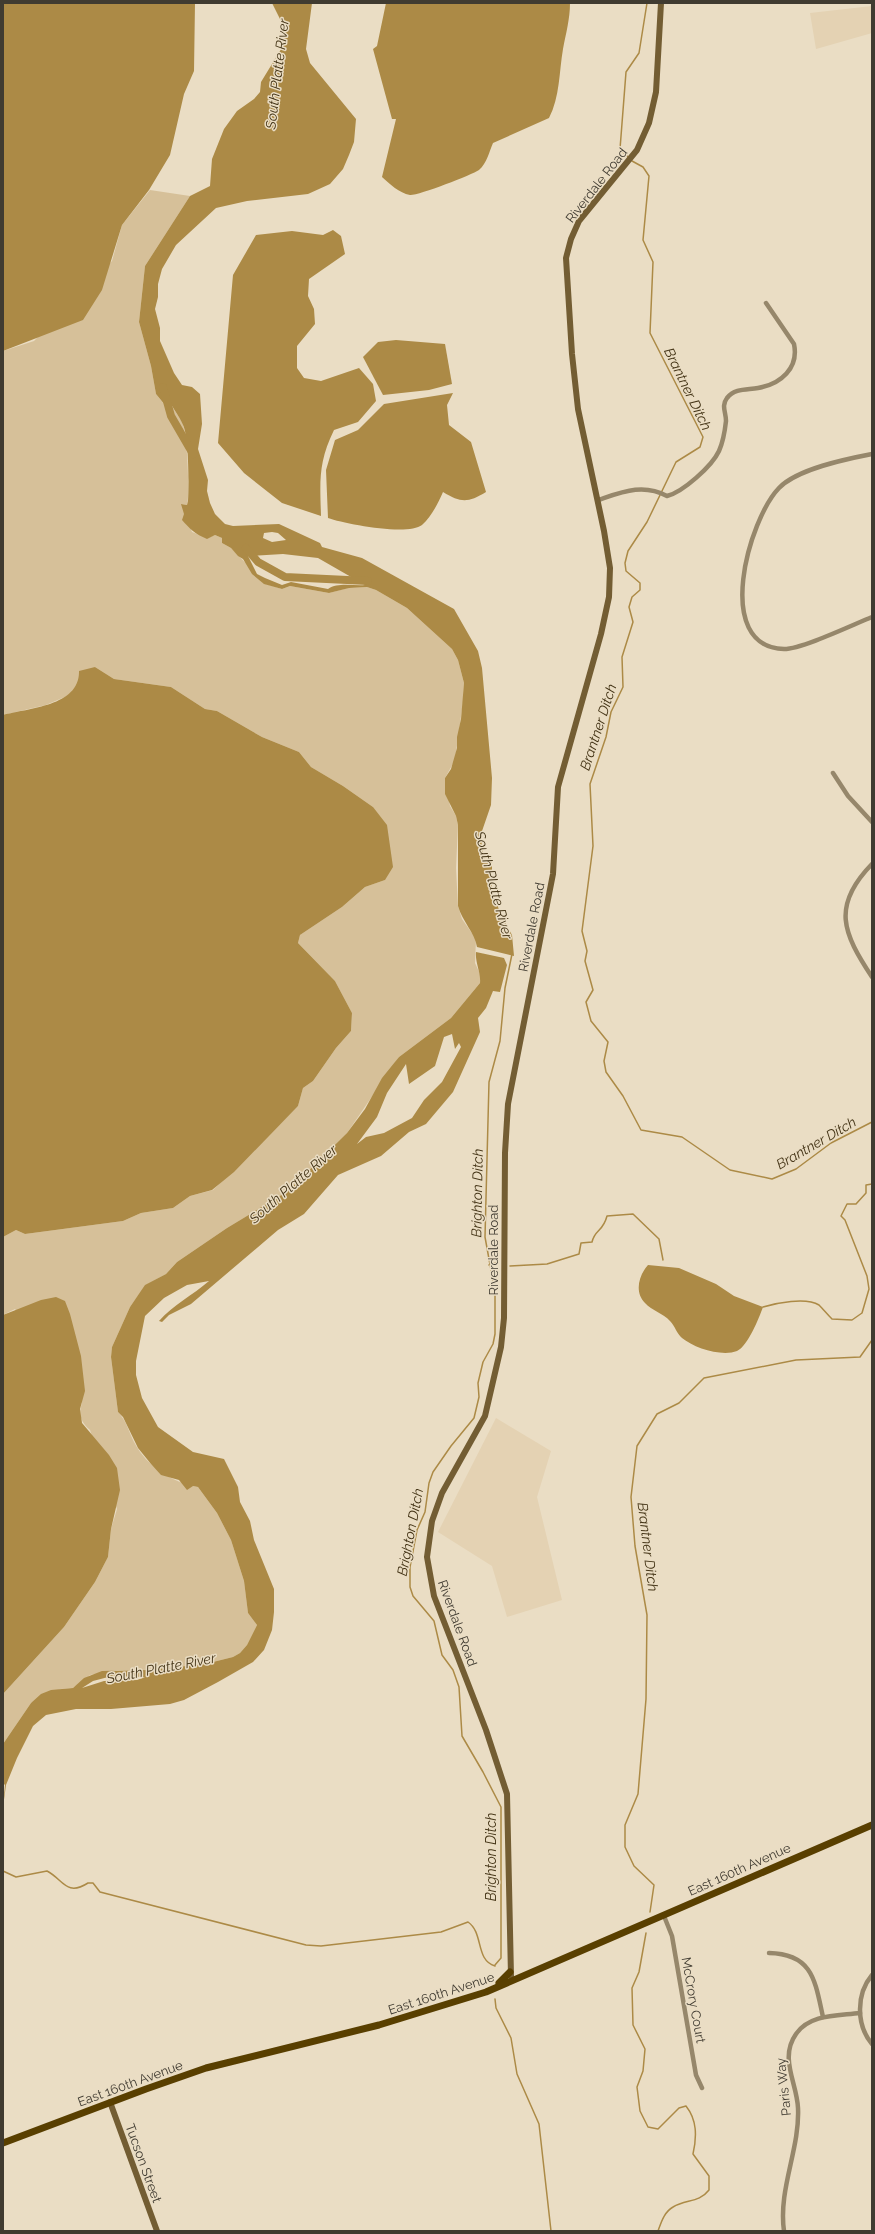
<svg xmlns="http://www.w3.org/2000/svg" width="875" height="2234" font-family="Raleway,sans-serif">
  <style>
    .built { fill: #e4d2b3 }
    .green { fill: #d6c099 }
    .water { fill: #ac8a46; fill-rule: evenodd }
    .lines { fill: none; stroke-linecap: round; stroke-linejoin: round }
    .stream { stroke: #ac8a46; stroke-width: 1.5 }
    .river { stroke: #ac8a46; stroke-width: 8 }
    .street { stroke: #96876b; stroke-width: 4.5 }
    .secondary { stroke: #735d33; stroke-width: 6 }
    .primary { stroke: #593f00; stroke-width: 7 }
    .labels { text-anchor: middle; stroke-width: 3; stroke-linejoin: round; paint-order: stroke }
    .street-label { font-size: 13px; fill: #403b31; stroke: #eaddc4 }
    .water-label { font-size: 14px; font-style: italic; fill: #443416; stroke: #eaddc4 }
  </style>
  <rect width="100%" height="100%" fill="#eaddc4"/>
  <!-- built -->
  <g class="built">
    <polygon points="872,6 872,33 816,49 810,13"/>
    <polygon points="496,1418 551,1451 537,1497 562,1600 507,1617 492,1566 438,1532"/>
  </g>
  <!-- green -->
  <path class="green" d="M150,190L190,196L145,266L139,322L151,366L156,394L164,404V398H168C172,409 181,417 184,428C187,439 190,495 187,505L182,504L192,532L207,538L215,535L222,538V543L231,548L266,584L282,589L290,586L329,593L348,588L367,587L376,590L407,608L452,649L458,660L464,683L463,702L455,760L445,778L450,806L456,816L458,825L456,868L458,906L462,919L476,939L475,963L481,976L480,983L451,1018L399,1057L347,1133L288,1191L227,1228L177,1262L166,1274L146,1285L130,1307L112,1347L111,1357L118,1412C126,1420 129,1432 134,1442C147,1467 172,1482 198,1487L217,1513L231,1540L244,1581L248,1613L257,1625L247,1645L240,1653L233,1657L205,1664L149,1670H117L90,1675L73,1688L61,1689L31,1703L3,1744V1694L64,1627L95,1582L108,1557L111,1529L117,1509L90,1430C81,1422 78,1415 82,1403L15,1309L3,1315V1237L16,1230L25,1234L123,1221L141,1213L173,1208L190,1196L213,1190L298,1106L303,1088L313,1081L336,1048L351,1031L352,1013L335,981L298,943L300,935L342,907L365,887L385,880L373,807L343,786L311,767L299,752L262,737L217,711L205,709L171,687L114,679L95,667L79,681L76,688L67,696L46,705L3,715V351L34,341L112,261L122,225Z"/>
  <!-- water -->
  <g class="water">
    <polygon points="3,3 195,3 194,71 184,94 170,155 149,190 122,225 102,290 83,320 3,351"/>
    <path d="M272,3H312L306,49L310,63L356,119L354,142L349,155L343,169L330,184L308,194L247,201L216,208L176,245L162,269L158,284V297L155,309L160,328V341L174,373L182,385L192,387L200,394L202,424L198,449L208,480L207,491L210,503L215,514L225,524L233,526L279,524L320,543L322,547L362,558L454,609L478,651L482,668L492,778L491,805L481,834L482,849L486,862L490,856L492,862V888L500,913L512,935L514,956L477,947C475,933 462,921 458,906V825L456,816L445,794V778L451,769L457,748V737L461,719L464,683L458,660L452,649L407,608L376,590L367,587L349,588L329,593L290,586L282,589L264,584L252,574L243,559L238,556L231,548L222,543V538L215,535L207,539C195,534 190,529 182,520L184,514L181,504L187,505L188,501C189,486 189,437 183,425C179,415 172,408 168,398H164L165,405L156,394L151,366L139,322L145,266L190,196L210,186L212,159L224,129L237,111L254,99L260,92L261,82L283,46L285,29ZM272,532L278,533L286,540L272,542L263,538L264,533ZM283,554L318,558L365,585C353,586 338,582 328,589L291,582L282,585L265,578L257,574L248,556Z"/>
    <path d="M386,3H570C570,19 566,33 563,49C559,72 560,97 549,118L493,143C489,152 487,163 479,170C472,175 417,196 410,195C399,193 390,184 382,177L396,119H392L373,49L377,46Z"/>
    <path d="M333,230L341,236L345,254L309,279L308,296L314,309L315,324L297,346V368L304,378L321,381L359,368L373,384L376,401L358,422L334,430C318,463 320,481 321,516L282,503L244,473L218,443L233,275L256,235L292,231L323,235Z"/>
    <polygon points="396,340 445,344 452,384 429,390 383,395 363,357 378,342"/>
    <path d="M453,393L447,405L449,425L471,442L486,492C468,503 461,503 443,492C438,503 432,516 422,525C408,536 345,524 328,518L326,470L335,440L358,430L384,404Z"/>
    <path d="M95,667L114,679L171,687L205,709L217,711L262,737L299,752L311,767L343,786L373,807L387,825L393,867L385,880L365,887L342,907L300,935L298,943L335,981L352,1013L351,1031L336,1048L313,1081L303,1088L298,1106L234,1172L212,1190L190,1196L173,1208L141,1213L123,1221L25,1234L16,1230L3,1237V715C29,708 80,706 79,671Z"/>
    <path d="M476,952L504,958L507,965L500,992L493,991L486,1008L478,1018L480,1032L453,1092L426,1124L409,1132L381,1156L338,1175L304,1214L278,1230L191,1304L169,1315L162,1322L159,1321C173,1305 193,1295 209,1281L187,1285L164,1298L145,1316L136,1361V1375L142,1398L158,1427L193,1452L224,1459L238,1487L240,1502L250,1521L254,1540L274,1589V1612L272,1630L264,1650L253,1662L218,1682L184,1700L170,1704L111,1709H76L46,1715L33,1726L17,1758L6,1785L3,1807L5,1785L3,1783V1744L31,1703L41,1694L51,1690L73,1688L84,1678L102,1671L149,1670L205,1664L233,1657L240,1653L247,1645L257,1625L248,1613L244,1581L231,1540L217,1513L198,1487L193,1486L187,1490L179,1480L161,1475L151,1464L138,1448L123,1417L118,1412L111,1357L112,1347L130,1307L145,1285L166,1274L177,1262L227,1228L288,1191L347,1133L365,1109L382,1078L399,1057L451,1018L480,983C481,972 475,963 476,952ZM452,1034L455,1049L459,1043L461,1047L442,1082L424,1100L412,1118L384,1133L366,1137L357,1144L377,1117L387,1093L406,1064L409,1084L435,1066L444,1037ZM112,1676L144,1677H145L137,1680L104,1681L82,1688L93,1681Z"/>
    <path d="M648,1265L679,1268L716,1284L734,1296L763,1307C759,1318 748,1346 737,1351C722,1357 694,1348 682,1338C677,1334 675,1326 670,1321C663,1313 652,1311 645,1303C634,1292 639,1275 648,1265Z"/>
    <polygon points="56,1297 65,1301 70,1314 81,1356 85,1391 80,1409 82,1423 109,1455 117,1468 120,1490 111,1529 108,1557 95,1582 64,1627 3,1694 3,1315 41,1300"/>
  </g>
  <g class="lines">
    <!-- stream -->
    <g class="stream">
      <polyline points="629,158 620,149 626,72 639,53 647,3"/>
      <polyline points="632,161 643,167 649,176 643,240 653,262 650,333 703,437 700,447 676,462 647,522 628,551 625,563 626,571 640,583 640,590 632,597 629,607 633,622 622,657 623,687 611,712 606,737 590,784 593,846 582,931 587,951 585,961 593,990 586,1002 591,1021 608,1042 604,1061 606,1072 623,1096 641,1130 682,1137 730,1170 772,1179 796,1169 831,1143 872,1122"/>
      <polyline points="489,1265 498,1262"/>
      <path d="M510,1266L547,1264L579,1254L581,1243L592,1242C595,1229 603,1232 607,1216L633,1214L659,1239L663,1260"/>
      <path d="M763,1307C776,1303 806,1297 819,1305C823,1309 828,1315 832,1319L852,1320L862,1313L869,1289L867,1276L845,1220L841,1216L847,1204H856L866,1193V1185L872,1184"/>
      <path d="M3,1871L16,1877L47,1871C63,1879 66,1897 88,1883H93L100,1892L306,1945L321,1946L441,1932L468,1922C484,1933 475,1960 495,1966"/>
      <polyline points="650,1912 654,1885 634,1866 625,1847 625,1825 638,1794 646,1699 647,1615 635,1546 631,1497 637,1446 657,1414 679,1403 704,1378 796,1360 860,1357 872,1340"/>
      <path d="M646,1933L639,1972L632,1988L633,2025L645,2049L643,2071L637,2087L640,2111L648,2127L658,2129L679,2108L686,2106C697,2120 697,2136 693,2154L709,2176V2190C699,2203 686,2199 673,2207C664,2212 661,2223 658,2231"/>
      <polyline points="495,1965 501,1958 501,1807 483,1772 462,1736 459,1687 453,1670 442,1655 434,1621 413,1596 410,1587 410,1567 417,1530 425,1512 429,1483 433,1472 451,1446 474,1418 479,1397 478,1383 483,1362 493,1344 495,1334 495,1292 485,1237 489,1082 500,1041 505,988 512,954"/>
      <polyline points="495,1999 496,2008 511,2038 517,2074 539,2124 551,2231"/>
    </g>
    <!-- river -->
    <g class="river">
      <polyline points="163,387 171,416 193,454"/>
      <polyline points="246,548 258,562 285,577 368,581"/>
    </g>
    <!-- street -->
    <g class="street">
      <path d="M872,454C846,459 797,469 779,488C749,519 712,647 784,649C802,649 852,625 872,617"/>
      <path d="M598,500C622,492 643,483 667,496C683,492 712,466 719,451C723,442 725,430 726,421C726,412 721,406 727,398C735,388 747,390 758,388C781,384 799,368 794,344L766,303"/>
      <polyline points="833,773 848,796 872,822"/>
      <path d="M872,864C831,906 843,933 872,977"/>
      <polyline points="664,1916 672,1936 696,2075 702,2088"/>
      <path d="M769,1953C813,1954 815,1981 823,2017"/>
      <path d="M872,1975C856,1994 856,2025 872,2044"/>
      <path d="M784,2231C778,2189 800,2149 798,2108C797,2083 779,2058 796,2034C810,2014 837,2016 860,2013"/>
    </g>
    <!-- secondary -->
    <g class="secondary">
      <polyline points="511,1976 507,1794 486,1730 434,1596 427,1557 432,1521 442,1493 485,1416 501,1347 504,1318 505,1153 508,1104 553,874 558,787 601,634 609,597 610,568 604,531 578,409 572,354 566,258 571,239 579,221 637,150 649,123 656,92 661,3"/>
      <polyline points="110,2102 157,2231"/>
    </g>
    <!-- primary -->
    <g class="primary">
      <polyline points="499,1983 510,1972"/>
      <polyline points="3,2143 146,2089 206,2068 379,2025 486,1992 872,1825"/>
    </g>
  </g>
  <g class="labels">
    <!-- street labels -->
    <g class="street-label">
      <text transform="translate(596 185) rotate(-52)" y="5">Riverdale Road</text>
      <text transform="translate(531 927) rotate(-79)" y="5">Riverdale Road</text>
      <text transform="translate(493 1250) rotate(-90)" y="5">Riverdale Road</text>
      <text transform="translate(458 1623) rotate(70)" y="5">Riverdale Road</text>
      <text transform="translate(739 1869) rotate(-24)" y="5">East 160th Avenue</text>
      <text transform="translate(441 1993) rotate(-18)" y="5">East 160th Avenue</text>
      <text transform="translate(694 2000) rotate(80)" y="5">McCrory Court</text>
      <text transform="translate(130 2083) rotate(-20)" y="5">East 160th Avenue</text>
      <text transform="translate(783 2087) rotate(-96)" y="5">Paris Way</text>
      <text transform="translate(144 2163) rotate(70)" y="5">Tucson Street</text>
    </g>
    <!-- water labels -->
    <g class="water-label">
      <text transform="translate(277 74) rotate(-83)" y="5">South Platte River</text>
      <text transform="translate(688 389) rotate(64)" y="5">Brantner Ditch</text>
      <text transform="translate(598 727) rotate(-72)" y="5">Brantner Ditch</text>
      <text transform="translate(494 885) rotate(75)" y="5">South Platte River</text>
      <text transform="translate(816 1143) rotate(-30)" y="5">Brantner Ditch</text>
      <text transform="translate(293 1184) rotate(-41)" y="5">South Platte River</text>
      <text transform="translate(477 1193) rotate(-89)" y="5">Brighton Ditch</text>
      <text transform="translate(410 1532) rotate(-79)" y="5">Brighton Ditch</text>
      <text transform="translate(648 1547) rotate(83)" y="5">Brantner Ditch</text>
      <text transform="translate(161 1668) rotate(-11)" y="5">South Platte River</text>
      <text transform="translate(491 1857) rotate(-90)" y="5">Brighton Ditch</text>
    </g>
  </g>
  <!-- border -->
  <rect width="875" height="2234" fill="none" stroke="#403b31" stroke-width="8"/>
</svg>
